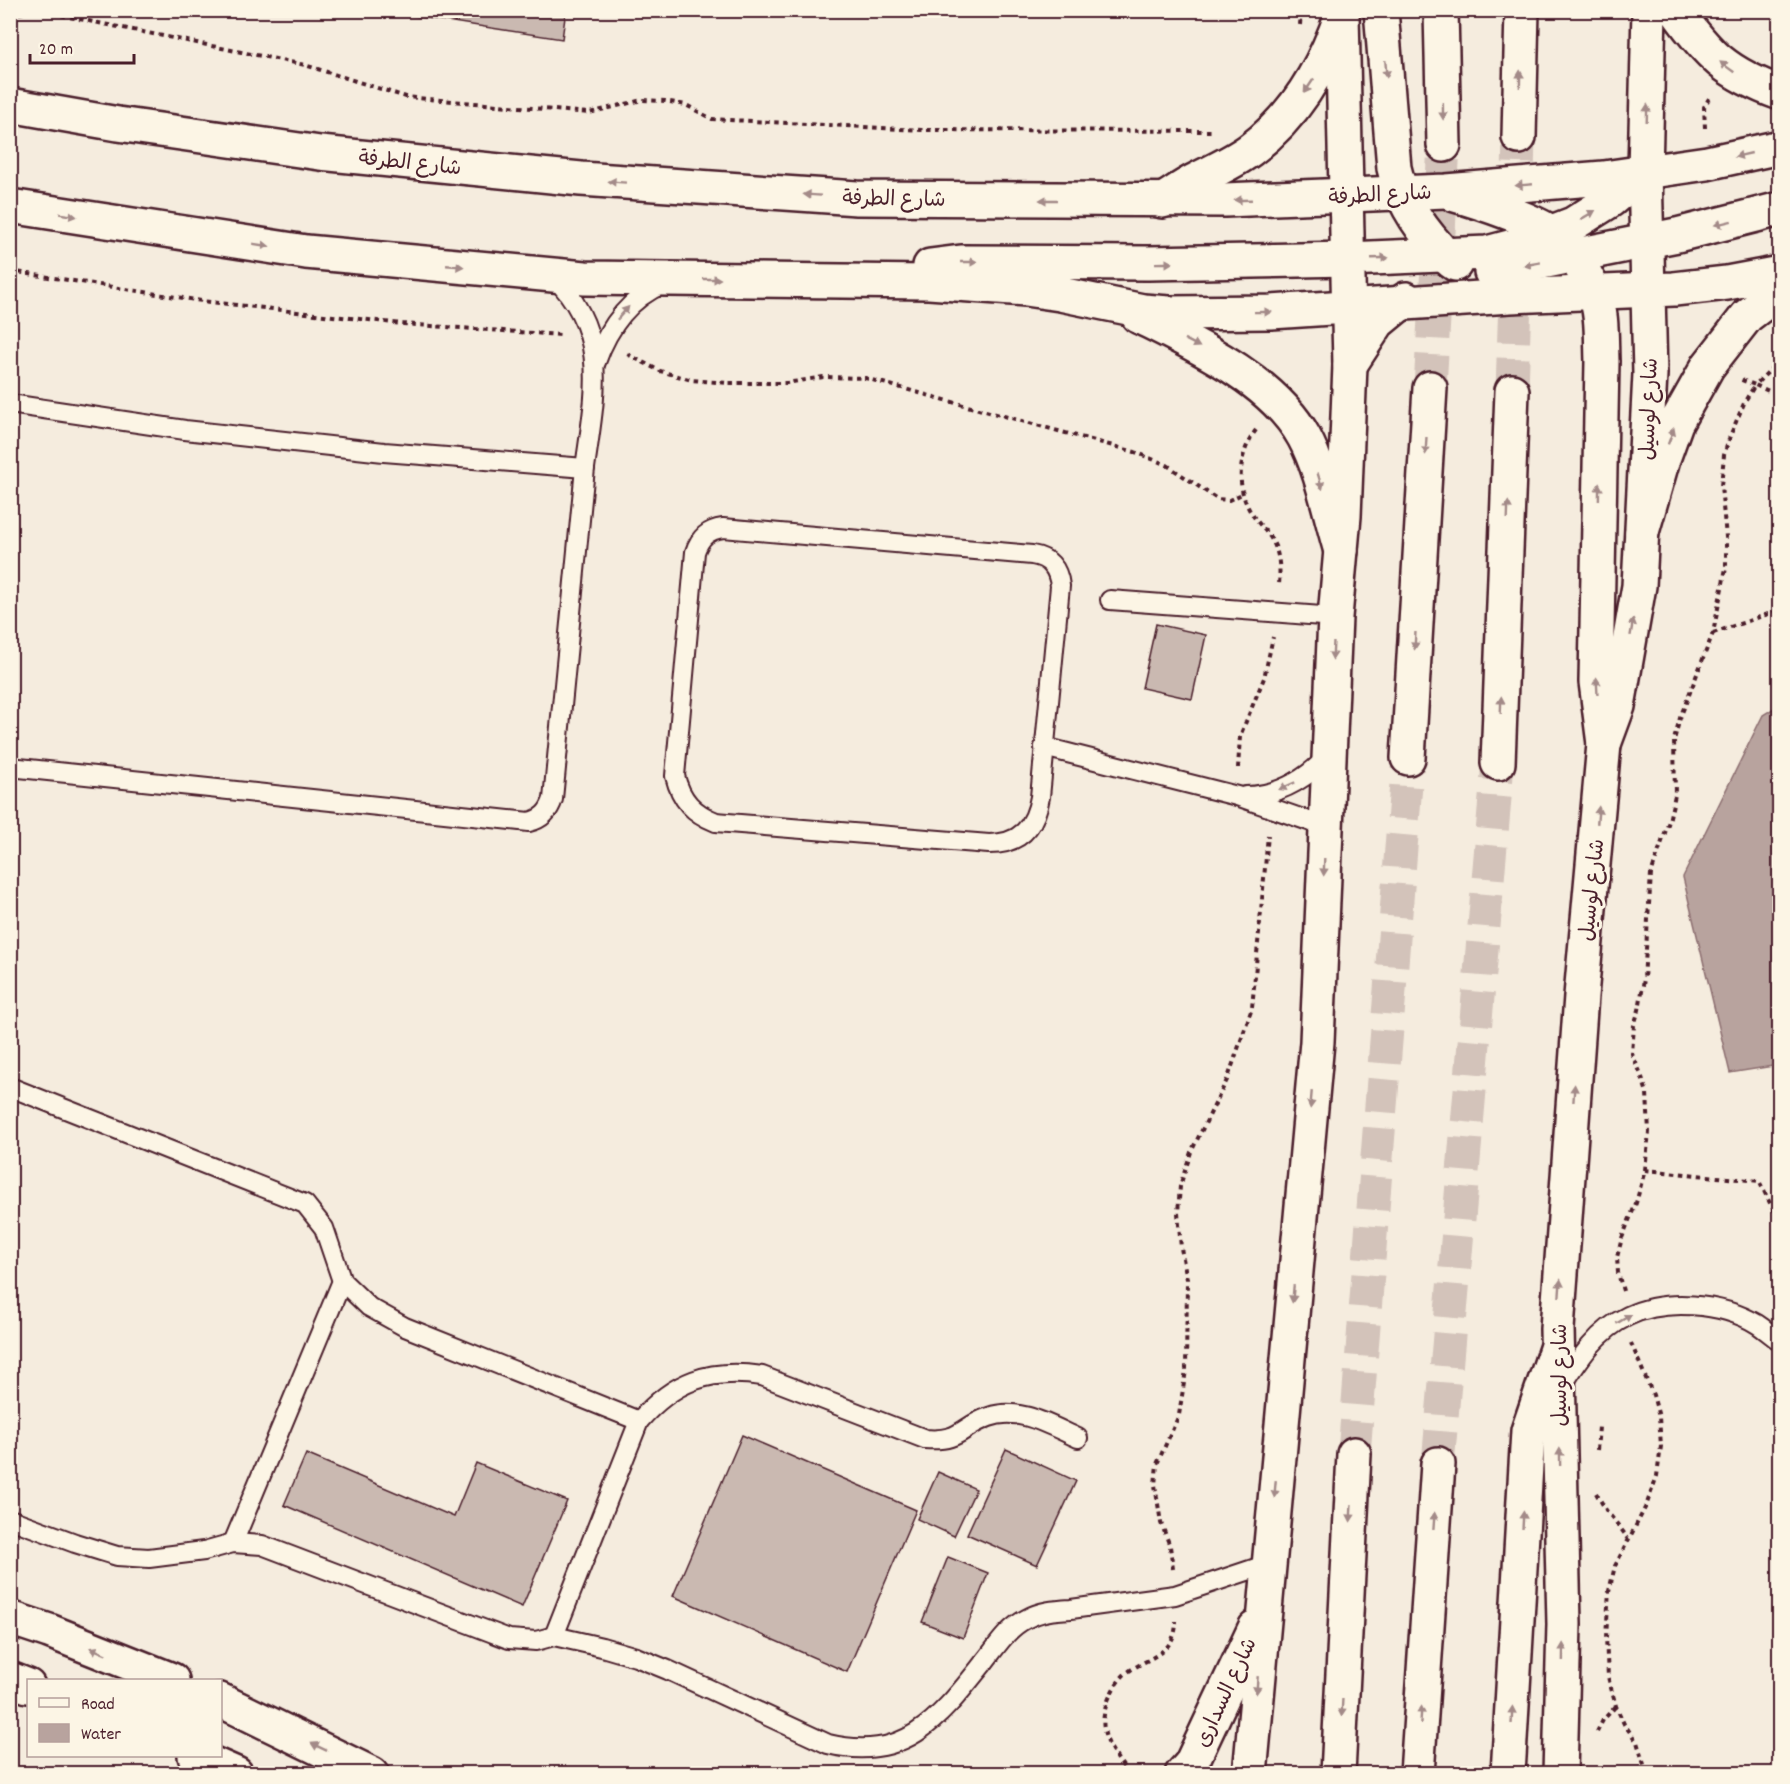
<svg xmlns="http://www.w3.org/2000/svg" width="1790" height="1784" font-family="Dekko,'Playpen Sans Arabic',sans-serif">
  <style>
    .water { fill: #b8a39e; stroke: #8c6e70; stroke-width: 1.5 }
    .building { fill: #cab9b1; stroke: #4a1f2b; stroke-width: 1.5 }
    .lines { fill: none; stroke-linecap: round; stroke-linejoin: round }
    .trunk-tunnel { stroke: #d3c3ba; stroke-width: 33; stroke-dasharray: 33 16; stroke-linecap: butt }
    .service-casing { stroke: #4a1f2b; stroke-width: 22 }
    .tertiary-casing { stroke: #4a1f2b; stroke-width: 38 }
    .secondary-casing { stroke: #4a1f2b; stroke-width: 38 }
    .trunk-casing { stroke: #4a1f2b; stroke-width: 38 }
    .path { stroke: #4a1f2b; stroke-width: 4; stroke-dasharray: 4.5 4.5; stroke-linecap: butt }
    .service { stroke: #fcf5e5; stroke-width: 18 }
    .tertiary { stroke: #fcf5e5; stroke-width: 33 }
    .secondary { stroke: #fcf5e5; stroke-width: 33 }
    .trunk { stroke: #fcf5e5; stroke-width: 33 }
    .oneway { fill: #a38a88 }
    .labels { text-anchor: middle; stroke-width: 6; stroke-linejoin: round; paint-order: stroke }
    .street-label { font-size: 21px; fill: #4a1f2b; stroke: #fcf5e5 }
  </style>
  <rect width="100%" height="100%" fill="#f5ecde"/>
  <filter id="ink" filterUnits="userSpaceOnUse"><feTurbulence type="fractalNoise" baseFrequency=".0167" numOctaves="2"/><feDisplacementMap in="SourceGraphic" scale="12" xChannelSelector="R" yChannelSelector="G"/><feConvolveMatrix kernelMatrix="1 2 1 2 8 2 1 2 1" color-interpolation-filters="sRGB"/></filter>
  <g filter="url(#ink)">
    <!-- water -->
    <polygon class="water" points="1779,705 1779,1065 1730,1073 1683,877 1763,715"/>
    <!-- building -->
    <g class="building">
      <polygon points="376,10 566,10 562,39"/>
      <polygon points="1156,624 1206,635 1192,699 1142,688"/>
      <polygon points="742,1435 916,1510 847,1672 673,1596"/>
      <polygon points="1006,1449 1076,1481 1037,1565 967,1534"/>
      <polygon points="306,1454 454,1517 476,1463 567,1501 522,1607 284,1505"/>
      <polygon points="938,1472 976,1489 954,1536 917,1519"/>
      <polygon points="948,1557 988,1573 963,1638 922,1622"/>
    </g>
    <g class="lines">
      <!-- trunk-tunnel -->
      <g class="trunk-tunnel">
        <polyline points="1517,212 1519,137"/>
        <polyline points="1430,388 1444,145"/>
        <polyline points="1512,391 1516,267"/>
        <polyline points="1354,1454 1408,758"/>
        <polyline points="1438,1464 1498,763"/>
      </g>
      <defs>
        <g id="service">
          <path d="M596,362C608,328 628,299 663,284"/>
          <polyline points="10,404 185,430 384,452 585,468"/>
          <path d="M723,528L1032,555C1050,558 1058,568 1060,586L1040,797C1035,827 1020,844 989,844L716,822C693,813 681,800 675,776L695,552C700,537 708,530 723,528Z"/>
          <polyline points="1110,600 1335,617"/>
          <polyline points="1044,747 1237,796 1326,827"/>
          <path d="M10,767L529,822C542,819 549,812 553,799L585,468C595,394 611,333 552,275"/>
          <path d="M1245,796C1278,796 1306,779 1328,756"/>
          <polyline points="10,1087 305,1204 324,1228 342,1281 369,1307 405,1327 639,1421"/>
          <path d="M1562,1386C1579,1359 1598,1330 1628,1316C1665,1298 1722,1303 1757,1324C1765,1329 1772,1336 1780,1341"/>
          <path d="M10,1519L75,1543L117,1556L149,1558L204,1551L233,1543L262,1545L509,1639L536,1641L554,1636L602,1647L636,1657L668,1670L828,1744C907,1763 940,1717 985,1661C997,1646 1008,1628 1026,1619C1040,1611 1055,1610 1071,1609L1175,1595L1268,1564"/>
          <polyline points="233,1543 342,1281"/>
          <path d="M554,1636L639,1421C674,1381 709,1368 762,1376L925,1439C961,1442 960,1427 989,1417C1019,1406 1051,1426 1078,1438"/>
        </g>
        <g id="tertiary">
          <polyline points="10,1618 49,1631 172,1680"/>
          <polyline points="10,1679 28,1686"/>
          <polyline points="220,1700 372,1774"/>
          <polyline points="195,1756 236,1774"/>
          <polyline points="1182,1774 1191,1764 1255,1628"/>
          <polyline points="1250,1774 1317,1042 1335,617 1344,516 1350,365 1342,15"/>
          <polyline points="1560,1774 1564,1624 1557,1329 1581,996 1604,744 1618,706 1639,586 1650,374 1645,171 1649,10"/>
        </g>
        <g id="secondary">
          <path d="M1381,10L1394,168C1401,199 1417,224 1438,247C1443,253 1448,260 1455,264"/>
          <path d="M1676,10C1709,56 1726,73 1780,93"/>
          <polyline points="10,105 118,124 320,153 581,179 857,198 1225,200 1446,191 1604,178 1707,163 1780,147"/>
          <path d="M1455,195C1476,201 1541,222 1554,235C1571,250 1585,271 1594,292C1603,313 1601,339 1602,361L1596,682L1604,744"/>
          <path d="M1162,201C1173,194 1183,187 1194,181C1213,171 1232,163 1250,150C1296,116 1324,67 1342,14"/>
          <polyline points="10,206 306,252 585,278 929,282 1026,289 1060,294 1143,311 1169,313 1271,312 1510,296 1674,289 1727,283 1780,273"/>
          <polyline points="930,266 961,262 1148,263 1348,259 1487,253 1521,244 1573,224 1611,200 1643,173"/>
          <polyline points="1491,272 1677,235 1780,209"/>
          <path d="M1138,316C1194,344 1273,380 1304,437C1322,470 1330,515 1341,551"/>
          <polyline points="1350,365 1378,322 1406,299"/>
          <polyline points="1642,532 1663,459 1676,423 1708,366 1747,316 1780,291"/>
        </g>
        <g id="trunk">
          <polyline points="1441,10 1444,145"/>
          <polyline points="1519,137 1522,10"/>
          <polyline points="1408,758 1430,388"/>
          <polyline points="1498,763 1512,391"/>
          <polyline points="1338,1774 1354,1454"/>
          <polyline points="1417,1774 1438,1464"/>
          <polyline points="1508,1774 1528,1431 1557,1346"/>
        </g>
      </defs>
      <!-- service casing -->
      <use href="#service" class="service-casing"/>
      <!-- tertiary casing -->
      <use href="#tertiary" class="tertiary-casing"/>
      <!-- secondary casing -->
      <use href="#secondary" class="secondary-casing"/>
      <!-- trunk casing -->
      <use href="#trunk" class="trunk-casing"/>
      <!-- path -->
      <g class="path">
        <polyline points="35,10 305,65 406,97 589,113 642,100 665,101 686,105 712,119 921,130 1214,131"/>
        <polyline points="10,15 34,10"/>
        <polyline points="1300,25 1301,10"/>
        <polyline points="1705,128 1704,107 1711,95"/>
        <polyline points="10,271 202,301 403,324 561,335"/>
        <polyline points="627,354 660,371 692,380 728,383 787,383 823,377 865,378 1135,452 1167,465 1217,499 1229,500 1242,494"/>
        <polyline points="1780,360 1755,385 1780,396"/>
        <path d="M1256,430C1238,454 1235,489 1252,514C1258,524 1269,533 1274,544C1280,557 1280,571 1279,585"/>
        <polyline points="1713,633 1780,610"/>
        <polyline points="1238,768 1240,736 1264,678 1273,637"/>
        <polyline points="1645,1170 1759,1181 1780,1223"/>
        <polyline points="1623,1291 1618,1273 1617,1257 1622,1238 1636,1203 1645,1170 1649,1132 1647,1093 1641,1074 1632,1054 1634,1025 1639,1010 1644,979 1651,874 1669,821 1675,795 1674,740 1680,718 1713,633 1726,568 1726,537 1721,486 1724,455 1730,436 1745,401 1755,385 1739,379"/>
        <polyline points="1631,1343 1653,1395 1659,1417 1661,1446 1657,1476 1646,1506 1615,1566 1609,1591 1606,1637 1608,1677 1616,1706 1624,1724 1637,1742 1647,1774"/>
        <polyline points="1597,1450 1599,1427"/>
        <polyline points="1596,1493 1606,1510 1628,1538"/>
        <polyline points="1173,1569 1170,1546 1161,1523 1155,1485 1157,1464 1179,1415 1186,1370 1187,1279 1181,1248 1178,1213 1180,1186 1191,1152 1228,1078 1252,1008 1268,835"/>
        <polyline points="1597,1732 1603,1720 1616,1706"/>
        <path d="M1129,1774C1108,1747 1094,1728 1111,1694C1114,1687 1119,1680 1124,1675C1145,1657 1176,1656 1176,1621"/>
      </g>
      <!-- service -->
      <use href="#service" class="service"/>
      <!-- tertiary -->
      <use href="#tertiary" class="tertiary"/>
      <!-- secondary -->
      <use href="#secondary" class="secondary"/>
      <!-- trunk -->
      <use href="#trunk" class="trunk"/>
    </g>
    <!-- one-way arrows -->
    <defs><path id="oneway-solid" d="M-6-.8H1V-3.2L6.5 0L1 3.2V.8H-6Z" transform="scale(1.5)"/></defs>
    <g class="oneway">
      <use href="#oneway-solid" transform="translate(1727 67) rotate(-144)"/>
      <use href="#oneway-solid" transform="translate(1386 69) rotate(85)"/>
      <use href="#oneway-solid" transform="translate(1520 79) rotate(-89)"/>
      <use href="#oneway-solid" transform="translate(1309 86) rotate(124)"/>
      <use href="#oneway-solid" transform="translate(1443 111) rotate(89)"/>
      <use href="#oneway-solid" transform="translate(1647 113) rotate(-88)"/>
      <use href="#oneway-solid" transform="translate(1743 155) rotate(167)"/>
      <use href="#oneway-solid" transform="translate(617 182) rotate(-176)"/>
      <use href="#oneway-solid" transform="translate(1524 185) rotate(175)"/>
      <use href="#oneway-solid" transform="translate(812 195) rotate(-176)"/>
      <use href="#oneway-solid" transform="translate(1048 200) rotate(-180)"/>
      <use href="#oneway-solid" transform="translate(1243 200) rotate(178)"/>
      <use href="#oneway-solid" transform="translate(68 215) rotate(9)"/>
      <use href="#oneway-solid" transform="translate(1588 215) rotate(-31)"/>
      <use href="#oneway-solid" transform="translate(1723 223) rotate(166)"/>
      <use href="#oneway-solid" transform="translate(261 245) rotate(9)"/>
      <use href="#oneway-solid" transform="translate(1380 258) rotate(-2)"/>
      <use href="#oneway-solid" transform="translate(969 262)"/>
      <use href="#oneway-solid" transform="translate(1164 263) rotate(-1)"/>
      <use href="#oneway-solid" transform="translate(1532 264) rotate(170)"/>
      <use href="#oneway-solid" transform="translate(455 266) rotate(5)"/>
      <use href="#oneway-solid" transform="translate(712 279)"/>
      <use href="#oneway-solid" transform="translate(1263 312) rotate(-1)"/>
      <use href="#oneway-solid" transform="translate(623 313) rotate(-48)"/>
      <use href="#oneway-solid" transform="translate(1192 343) rotate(27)"/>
      <use href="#oneway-solid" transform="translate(1671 436) rotate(-70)"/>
      <use href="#oneway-solid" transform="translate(1426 446) rotate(93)"/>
      <use href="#oneway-solid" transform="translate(1320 481) rotate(73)"/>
      <use href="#oneway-solid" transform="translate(1599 492) rotate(-89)"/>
      <use href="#oneway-solid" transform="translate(1508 510) rotate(-88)"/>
      <use href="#oneway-solid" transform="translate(1632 627) rotate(-80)"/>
      <use href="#oneway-solid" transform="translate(1415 641) rotate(93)"/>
      <use href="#oneway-solid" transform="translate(1333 651) rotate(93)"/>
      <use href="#oneway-solid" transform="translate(1597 686) rotate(-93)"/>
      <use href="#oneway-solid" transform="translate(1501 705) rotate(-88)"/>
      <use href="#oneway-solid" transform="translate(1287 786) rotate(156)"/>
      <use href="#oneway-solid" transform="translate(1598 815) rotate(-85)"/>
      <use href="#oneway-solid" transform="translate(1324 867) rotate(92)"/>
      <use href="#oneway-solid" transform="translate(1574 1093) rotate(-86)"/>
      <use href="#oneway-solid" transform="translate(1311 1100) rotate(95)"/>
      <use href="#oneway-solid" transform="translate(1560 1288) rotate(-86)"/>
      <use href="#oneway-solid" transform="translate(1293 1294) rotate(95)"/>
      <use href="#oneway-solid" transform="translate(1624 1319) rotate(-31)"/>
      <use href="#oneway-solid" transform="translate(1560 1457) rotate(-91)"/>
      <use href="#oneway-solid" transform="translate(1275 1489) rotate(95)"/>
      <use href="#oneway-solid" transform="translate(1351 1513) rotate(93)"/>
      <use href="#oneway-solid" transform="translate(1523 1520) rotate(-87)"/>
      <use href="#oneway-solid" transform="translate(1434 1521) rotate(-86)"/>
      <use href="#oneway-solid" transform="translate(98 1651) rotate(-157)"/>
      <use href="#oneway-solid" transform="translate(1563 1652) rotate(-89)"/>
      <use href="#oneway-solid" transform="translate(1257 1685) rotate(95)"/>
      <use href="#oneway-solid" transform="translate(1342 1708) rotate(93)"/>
      <use href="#oneway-solid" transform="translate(1421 1715) rotate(-86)"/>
      <use href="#oneway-solid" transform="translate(1512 1715) rotate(-87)"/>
      <use href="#oneway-solid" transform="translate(319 1747) rotate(-154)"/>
    </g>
  </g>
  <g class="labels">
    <!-- street labels -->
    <g class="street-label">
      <text transform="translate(410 162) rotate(6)" y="7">شارع الطرفة</text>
      <text transform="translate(1380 194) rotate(-3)" y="7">شارع الطرفة</text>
      <text transform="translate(894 198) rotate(1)" y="7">شارع الطرفة</text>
      <text transform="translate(1648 409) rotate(-88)" y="7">شارع لوسيل</text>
      <text transform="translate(1591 890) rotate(-84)" y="7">شارع لوسيل</text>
      <text transform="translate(1559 1375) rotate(-90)" y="7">شارع لوسيل</text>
      <text transform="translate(1225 1692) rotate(-65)" y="7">شارع السدارى</text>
    </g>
  </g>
  <!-- margin -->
  <rect width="1790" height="1784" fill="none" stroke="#fcf5e5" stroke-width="36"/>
  <rect x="18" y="18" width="1754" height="1748" fill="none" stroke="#4a1f2b" stroke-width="2" filter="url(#ink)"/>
  <!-- legend -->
  <rect x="27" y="1679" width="195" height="78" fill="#fcf5e5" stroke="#b59f9b" stroke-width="1.5"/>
  <rect x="39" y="1698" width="30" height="9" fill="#fcf5e5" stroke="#b59f9b" stroke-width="1.5"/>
  <text x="81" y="1709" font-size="18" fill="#4a1f2b">Road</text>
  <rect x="39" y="1724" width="30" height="18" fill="#b8a39e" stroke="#b59f9b" stroke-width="1.5"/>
  <text x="81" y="1739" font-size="18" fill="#4a1f2b">Water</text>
  <!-- scale -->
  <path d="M30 54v9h104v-9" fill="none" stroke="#4a1f2b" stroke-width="3"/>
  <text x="39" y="54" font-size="18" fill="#4a1f2b" stroke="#fcf5e5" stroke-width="4.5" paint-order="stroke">20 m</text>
</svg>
